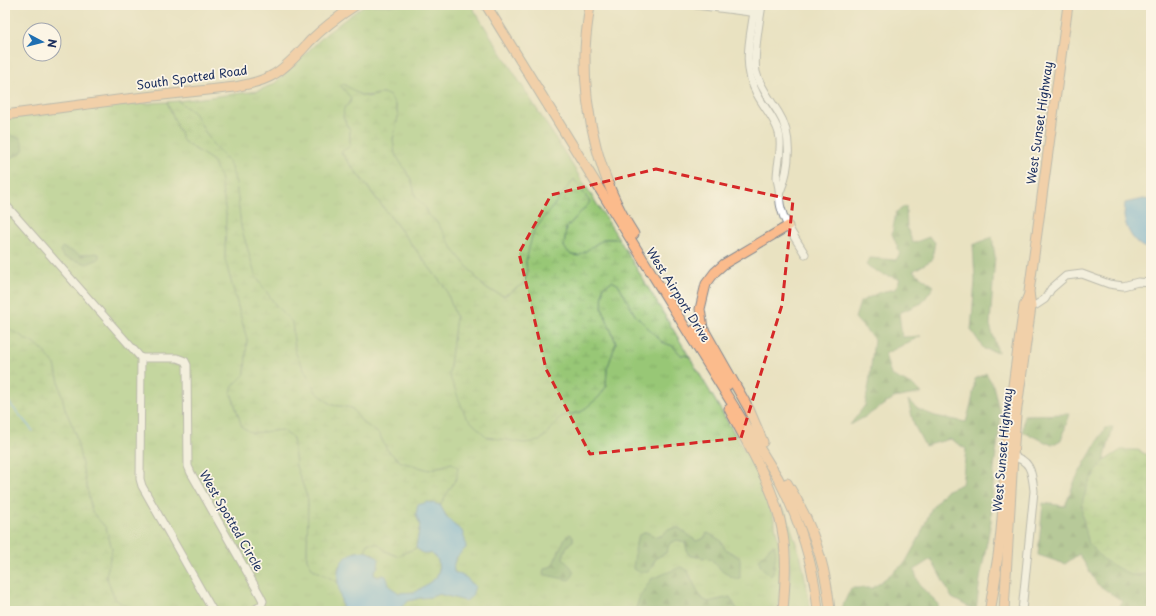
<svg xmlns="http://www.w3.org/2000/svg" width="1156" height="616" font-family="'Playpen Sans',sans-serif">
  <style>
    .grass { fill: url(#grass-tufts); stroke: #5a7b6a; fill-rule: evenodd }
    .forest { fill: url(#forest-firs); stroke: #4a6e62 }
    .wetland { fill: url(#wetland-marsh); stroke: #5a7b6a }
    .water { fill: #6cb1e2; stroke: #4470a0 }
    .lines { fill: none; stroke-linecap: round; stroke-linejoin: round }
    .stream { stroke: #6cb1e2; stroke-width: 1.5 }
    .minor-casing { stroke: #828890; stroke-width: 9 }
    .major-casing { stroke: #828890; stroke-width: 11 }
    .highway-casing { stroke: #828890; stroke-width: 12 }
    .minor { stroke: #fff; stroke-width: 7 }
    .major { stroke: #fbbb8c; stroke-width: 9 }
    .highway { stroke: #fbbb8c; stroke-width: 10 }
    .marked { fill: none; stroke: #d62828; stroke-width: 3; stroke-dasharray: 8 5; stroke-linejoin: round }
    .labels { text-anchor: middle; stroke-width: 3.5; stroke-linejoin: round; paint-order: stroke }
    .street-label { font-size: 12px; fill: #1b2f5e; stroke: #fcf5e5 }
  </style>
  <defs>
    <pattern id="grass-tufts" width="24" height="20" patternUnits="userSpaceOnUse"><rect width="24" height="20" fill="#98c776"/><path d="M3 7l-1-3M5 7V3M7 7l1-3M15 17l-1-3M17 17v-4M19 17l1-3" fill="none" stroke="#82ab68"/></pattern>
    <pattern id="forest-firs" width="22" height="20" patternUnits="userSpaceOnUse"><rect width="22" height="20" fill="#7aac67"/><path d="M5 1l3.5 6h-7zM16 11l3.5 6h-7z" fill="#638c58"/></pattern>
    <pattern id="wetland-marsh" width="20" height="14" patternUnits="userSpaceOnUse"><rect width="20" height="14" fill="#98c776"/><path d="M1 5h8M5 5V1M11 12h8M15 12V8" fill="none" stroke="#82ab68"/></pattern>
  </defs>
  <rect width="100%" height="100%" fill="#fcf5e5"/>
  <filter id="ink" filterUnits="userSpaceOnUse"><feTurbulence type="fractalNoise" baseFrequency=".025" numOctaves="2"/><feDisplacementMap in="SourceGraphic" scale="8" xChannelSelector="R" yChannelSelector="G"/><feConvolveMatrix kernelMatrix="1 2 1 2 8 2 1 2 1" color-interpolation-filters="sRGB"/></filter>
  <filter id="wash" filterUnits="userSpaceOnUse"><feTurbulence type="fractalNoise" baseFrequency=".012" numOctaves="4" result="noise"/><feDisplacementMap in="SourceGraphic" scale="16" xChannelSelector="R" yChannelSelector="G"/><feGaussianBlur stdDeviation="0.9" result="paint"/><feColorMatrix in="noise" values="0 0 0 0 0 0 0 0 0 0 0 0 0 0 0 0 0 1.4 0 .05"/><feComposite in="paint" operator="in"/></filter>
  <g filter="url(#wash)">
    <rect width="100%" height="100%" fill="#e9e2c1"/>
    <!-- grass -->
    <g class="grass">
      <path d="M364,5H471L619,239H605L596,244L579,256L571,255L564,247L566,228L590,202L526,261L527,274L523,284L504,296L485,288L455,252L437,222L427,214L426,208L416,198L411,179L395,154L393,140L398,116L396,106L383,93C361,98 362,96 344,85L341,86L351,98L343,117L350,130V146L341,153L446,289L456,317L449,375L540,441L562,416L581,412L606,387L607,369L616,343L602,308L603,287L612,281L619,285L635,315L662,342L673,346L681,355L689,356L756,470L766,493L774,520L780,550L781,583L778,611H773V608L759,610V611H738L730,597L708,602L701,598L687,570L640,596L635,611H397L408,601L420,598L431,597L439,594L466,601L475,586L460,574L454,572L453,565L458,555L466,548L462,531C451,523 446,516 440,505L457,477L452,463L429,470L401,462L387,450L379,434L362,422L352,408L332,405L316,392L295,352L292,322L277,307L256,277L241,227L236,183L229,162L212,143L194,113L178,101L258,91L275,83L326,34ZM679,528L696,541L703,539L707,533L720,540L725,549L740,558L723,572L711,559L691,556L688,554L685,542L677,540L669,543L666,553L656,558L649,572L646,532L656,537L661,536L668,529ZM573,536V541C566,545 564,552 563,559L571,567L544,569L552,566Z"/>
      <polygon points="167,102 184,142 212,160 220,176 226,213 225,259 247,339 245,374 233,386 231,393 242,427 252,433 282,430 293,438 296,466 308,499 307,559 313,569 338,582 343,611 132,611 115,599 106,576 112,549 106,528 92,512 75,432 65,409 55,365 6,326 5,324 5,160 21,153 12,136 5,129 5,119 101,106"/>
      <path d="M782,508L785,511L801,558L809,599L810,611H787C789,589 791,567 789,545C788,532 784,520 782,508Z"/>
      <polygon points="368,543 379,544 385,551 397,556 416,548 423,553 431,553 438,560 439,570 436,578 416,592 399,593 390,587 383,575 378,577 374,575 374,572 378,566 374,554 365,551"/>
    </g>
    <!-- forest -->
    <g class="forest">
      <polygon points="5,129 12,136 21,138 24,149 21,153 5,160"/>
      <polygon points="906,206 907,228 913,243 929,237 935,242 932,260 913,271 934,286 922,303 899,313 902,337 921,336 885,354 891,375 914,386 922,393 894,398 865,417 850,425 865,405 869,384 874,339 855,318 860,302 880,292 895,289 900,279 881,274 866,265 870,258 896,260 900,253 892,234 896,212"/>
      <polygon points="992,237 995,256 990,325 998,352 984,349 971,330 975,280 973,245"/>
      <polygon points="62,247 81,255 96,253 99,254 99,259 87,264 63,257 60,251"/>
      <polygon points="986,373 993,385 1001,417 994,469 991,521 980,579 976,611 952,598 931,559 914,570 920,586 938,603 938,611 840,611 851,588 873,588 905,563 920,536 931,509 945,491 962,484 966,449 950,439 925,446 914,425 908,400 918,409 935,416 966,422 972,400 975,379"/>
      <polygon points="1070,414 1061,440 1052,445 1023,432 1024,415"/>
      <polygon points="1113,427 1104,461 1089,482 1083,500 1131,575 1148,574 1151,578 1151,611 1118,611 1122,601 1097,584 1079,554 1065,564 1038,555 1043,503 1065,506 1075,480 1105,428"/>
      <polygon points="679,528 696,541 703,539 708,533 720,540 725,549 740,558 740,578 736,579 723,572 711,559 691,556 688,554 685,542 677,540 670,543 666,553 656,558 649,572 639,572 633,569 636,543 639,535 646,532 656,537 661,536 668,529"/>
      <path d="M570,534L573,536V541C566,545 564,552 563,559C569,565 579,572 569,580L546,575L543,573L544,569L552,566L565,538Z"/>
      <path d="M774,545C778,552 774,565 773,574L771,576L761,567L759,560L769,548Z"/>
      <polygon points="681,567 687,570 701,598 708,602 730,597 738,611 635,611 640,596 651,579"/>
    </g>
    <!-- wetland -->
    <g class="wetland">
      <polygon points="344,84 360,95 368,97 383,93 390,96 396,106 398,117 393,140 395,154 411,179 416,198 426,208 427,214 437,222 455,252 485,288 504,296 523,284 527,275 526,261 533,232 574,179 590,202 566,228 564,247 571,255 579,256 596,244 605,239 619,239 689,356 681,355 673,346 662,342 635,315 619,285 612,281 603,287 602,308 616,343 607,369 606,387 599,397 581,412 562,416 540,441 524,443 487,437 466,417 449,375 456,317 446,289 341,152 350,146 350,130 343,117 344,108 350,103 351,98 341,86"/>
      <polygon points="178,101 194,113 212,143 229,162 236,183 241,227 256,277 277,307 292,322 295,352 316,392 332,405 352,408 362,422 379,434 387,450 401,462 429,470 452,463 458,468 457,477 440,505 428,502 416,515 420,525 416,548 397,556 385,551 379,544 368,543 365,551 355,552 338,567 338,582 313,569 307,559 308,499 296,466 293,438 282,430 252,433 242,427 231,392 233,386 245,374 247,339 225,259 226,213 220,176 212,160 184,142 167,102"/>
      <polygon points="5,324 6,327 41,348 55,365 65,409 75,432 92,512 106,528 112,549 106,576 115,599 132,611 5,611"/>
      <polygon points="1121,450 1138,450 1151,457 1151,573 1148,574 1131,575 1104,560 1089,544 1082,515 1083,500 1089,482 1104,461"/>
    </g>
    <!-- water -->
    <g class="water">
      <path d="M1143,199L1151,200V249C1136,248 1126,230 1124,216C1124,212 1125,207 1125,203Z"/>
      <path d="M428,502L440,505L446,516L454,525L462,531L465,540L466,548C457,556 452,560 454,572L467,578L470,583L475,586L472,596L466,601L439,594L431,597L420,598L408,601L397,611H343C341,594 330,567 348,556C351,554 354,552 357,552C366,550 373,553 379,559L378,566L374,572V575L378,577L383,575L386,576L390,587L399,593L416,592L436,578L439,570L438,560L431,553H423L416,548L420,525L416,514L418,505Z"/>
    </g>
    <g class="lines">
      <!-- stream -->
      <polyline class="stream" points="5,398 33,431"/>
    </g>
  </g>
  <g filter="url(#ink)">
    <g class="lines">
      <defs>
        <g id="minor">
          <polyline points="696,5 758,13"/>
          <path d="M755,5C751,36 741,65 757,94C764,108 775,118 779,133C783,149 777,163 777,178C777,182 779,186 779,190C780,196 779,202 781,208C785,225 796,239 805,254"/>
          <path d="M762,5C759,24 753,54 756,72C760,87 770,99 778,112C793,135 790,168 780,192"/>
          <polyline points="5,204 141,358 140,479 142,486 213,611"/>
          <polyline points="1026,306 1031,307 1036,305 1045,299 1051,289 1066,276 1082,274 1109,284 1123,286 1138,282 1151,283"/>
          <polyline points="141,358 177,358 185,361 187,365 188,466 191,473 260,595 263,601 261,606 252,611"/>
          <path d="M1008,456C1031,458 1032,472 1034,491L1022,611"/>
        </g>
        <g id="major">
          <path d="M486,5L778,478C799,519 814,565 818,611"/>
          <path d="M590,5C588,21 585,37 585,54C584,116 600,181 634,234"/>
          <path d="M5,115L118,100L235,87C248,84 262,82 273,75C287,67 299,53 310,41C324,27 339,16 356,5"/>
          <polyline points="694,330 728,385"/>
          <path d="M729,409C750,449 776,489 783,535C787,560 785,585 783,611"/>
          <polyline points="763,442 749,409 703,328 700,309 706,284 715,272 724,264 788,226"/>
          <path d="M787,483C812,522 826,566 830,611"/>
          <path d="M994,578C1004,532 1003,485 1007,439C1011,394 1018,350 1024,306L1029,294"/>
          <polyline points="1004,611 1013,457 1016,415 1031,307 1029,292 1068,5"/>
        </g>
        <polyline id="highway" points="990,611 996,572"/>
      </defs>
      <!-- minor casing -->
      <use href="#minor" class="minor-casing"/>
      <!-- major casing -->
      <use href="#major" class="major-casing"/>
      <!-- highway casing -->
      <use href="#highway" class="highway-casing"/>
      <!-- minor -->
      <use href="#minor" class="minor"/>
      <!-- major -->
      <use href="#major" class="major"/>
      <!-- highway -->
      <use href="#highway" class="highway"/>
    </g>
  </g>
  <!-- marked area -->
  <path d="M0 0H1156V616H0ZM656,169L793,200L782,305L741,438L590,454L546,369L519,253L551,195Z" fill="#e9e2c1" fill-opacity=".55" fill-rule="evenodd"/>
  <path class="marked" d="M656,169L793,200L782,305L741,438L590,454L546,369L519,253L551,195Z"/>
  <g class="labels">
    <!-- street labels -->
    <g class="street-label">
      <text transform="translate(192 78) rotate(-8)" y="4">South Spotted Road</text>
      <text transform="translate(1040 123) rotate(-82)" y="4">West Sunset Highway</text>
      <text transform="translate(678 295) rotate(58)" y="4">West Airport Drive</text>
      <text transform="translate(1003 450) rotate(-85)" y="4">West Sunset Highway</text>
      <text transform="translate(231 521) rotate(60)" y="4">West Spotted Circle</text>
    </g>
  </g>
  <!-- margin -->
  <rect width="1156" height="616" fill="none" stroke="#fcf5e5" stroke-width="20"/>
  <!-- north arrow -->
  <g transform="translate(42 42) rotate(97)"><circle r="19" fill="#fcf5e5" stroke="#a2a6af"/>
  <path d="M0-3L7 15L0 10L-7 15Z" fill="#1f6fb2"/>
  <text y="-6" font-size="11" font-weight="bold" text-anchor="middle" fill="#1b2f5e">N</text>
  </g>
</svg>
